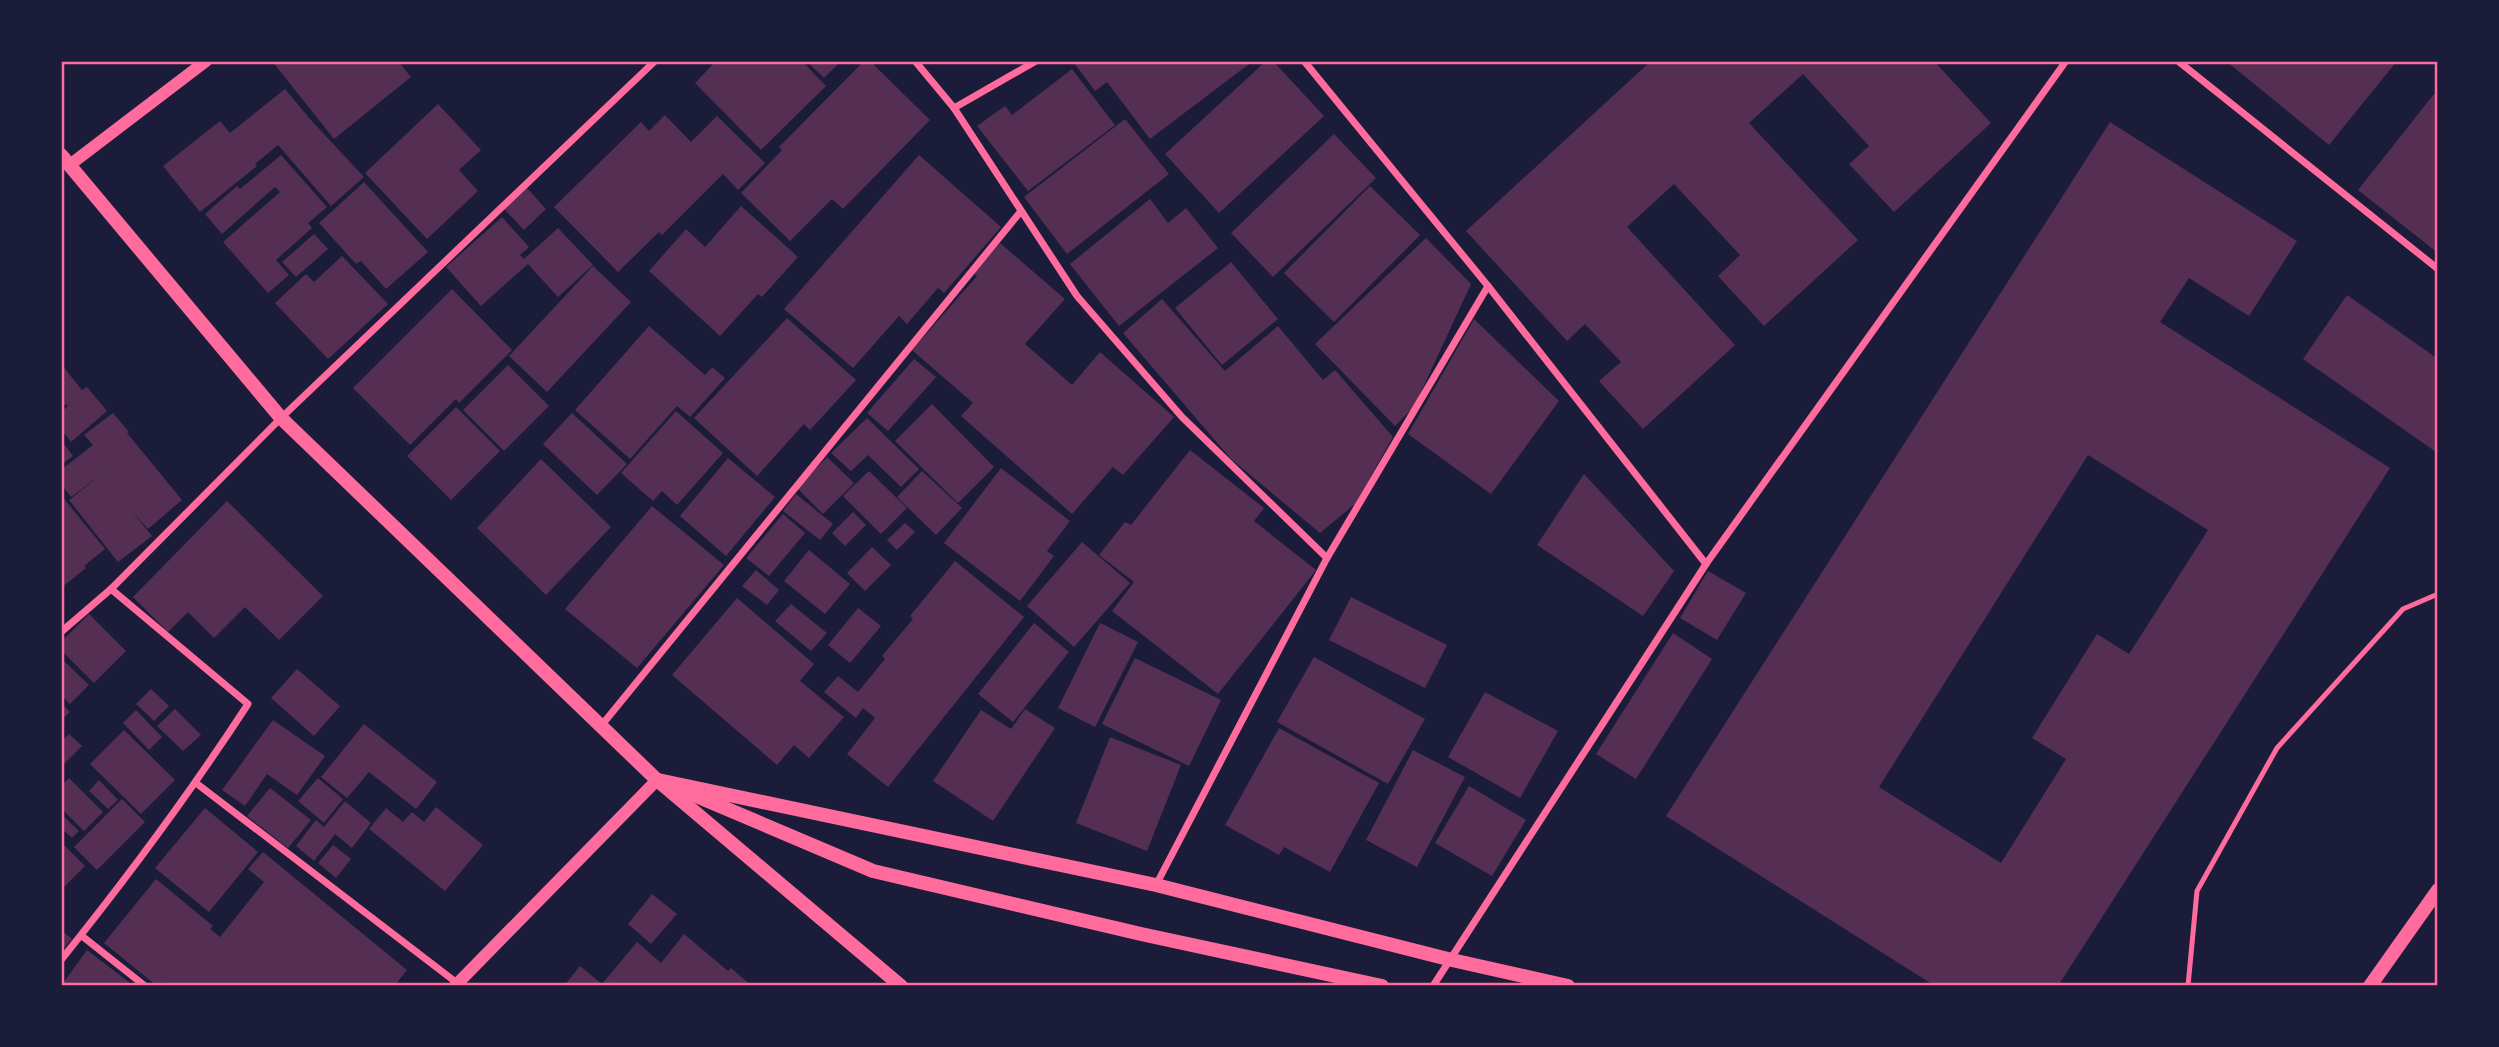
<svg xmlns="http://www.w3.org/2000/svg" width="2499" height="1047" font-family="'IBM Plex Sans',sans-serif">
  <style>
    .building { fill: #542f53; fill-rule: evenodd }
    .lines { fill: none; stroke-linecap: round; stroke-linejoin: round }
    .service { stroke: #ff6b9d; stroke-width: 5 }
    .minor { stroke: #ff6b9d; stroke-width: 7 }
    .tertiary { stroke: #ff6b9d; stroke-width: 12 }
    .secondary { stroke: #ff6b9d; stroke-width: 14 }
    .neatline { fill: none; stroke: #ff6b9d; stroke-width: 2.5 }
  </style>
  <rect width="100%" height="100%" fill="#1b1b3a"/>
  <!-- building -->
  <g class="building">
    <polygon points="272,61 398,61 411,77 334,139"/>
    <polygon points="716,61 802,61 826,86 761,150 695,83"/>
    <polygon points="806,61 841,61 824,78"/>
    <polygon points="864,61 870,61 930,120 843,209 832,199 790,241 741,193 782,150 779,147"/>
    <polygon points="1075,61 1253,61 1150,139 1107,82 1095,91 1074,63"/>
    <polygon points="1266,61 1273,61 1324,116 1219,213 1165,154"/>
    <polygon points="1651,61 1934,61 1991,123 1894,212 1849,164 1869,146 1803,74 1749,123 1858,240 1764,326 1718,276 1740,255 1674,184 1627,227 1735,345 1643,429 1599,381 1621,362 1585,324 1567,341 1466,231"/>
    <polygon points="2226,61 2397,61 2329,145"/>
    <polygon points="1072,69 1115,125 1028,191 977,126 1005,106 1012,115"/>
    <polygon points="285,89 310,119 364,177 331,206 278,145 255,164 257,166 200,212 163,166 220,121 230,133"/>
    <polygon points="2434,94 2438,97 2438,253 2358,190"/>
    <polygon points="438,104 481,150 459,170 478,191 427,239 365,173"/>
    <polygon points="665,115 691,142 717,116 765,163 738,190 723,174 662,235 659,232 618,272 554,207 641,122 649,131"/>
    <polygon points="1125,119 1169,174 1067,254 1024,197"/>
    <path d="M2110,122L2297,241L2249,316L2189,278L2160,322L2390,468L2058,986H1935L1666,816ZM2088,455L2208,530L2129,654L2097,634L2032,738L2066,759L2001,863L1879,787Z"/>
    <polygon points="1334,134 1376,178 1273,277 1231,233"/>
    <polygon points="281,155 327,207 308,223 312,228 276,260 289,275 268,293 223,242 280,192 275,187 222,234 205,214 237,186 240,189"/>
    <polygon points="919,155 1001,227 944,293 938,288 907,324 899,316 853,368 784,309"/>
    <polygon points="364,182 428,252 386,289 361,261 356,264 319,223"/>
    <polygon points="1370,186 1420,235 1334,322 1284,273"/>
    <polygon points="527,188 546,209 524,230 504,209"/>
    <polygon points="1150,199 1168,223 1186,208 1218,248 1119,326 1070,264"/>
    <polygon points="741,206 798,257 762,297 758,294 720,336 649,271 686,229 705,247"/>
    <polygon points="502,217 529,247 520,255 524,259 558,228 593,265 558,297 528,264 481,306 446,267"/>
    <polygon points="314,234 328,249 296,277 282,262"/>
    <polygon points="1426,238 1471,284 1414,407 1395,426 1315,344"/>
    <polygon points="1000,243 1065,299 1025,344 1072,385 1100,352 1174,417 1123,475 1113,467 1072,514 961,416 973,403 912,350 977,276 973,273"/>
    <polygon points="342,256 388,304 328,359 275,303 306,274 314,282"/>
    <polygon points="1231,262 1278,319 1222,365 1175,308"/>
    <polygon points="593,266 631,302 547,392 509,356"/>
    <polygon points="452,289 512,350 459,403 456,399 410,445 353,388"/>
    <polygon points="2347,295 2438,359 2436,452 2303,359"/>
    <polygon points="1162,299 1225,371 1278,326 1323,380 1335,370 1393,437 1355,504 1320,533 1231,459 1123,333"/>
    <polygon points="787,318 856,380 810,430 804,424 757,476 694,418"/>
    <polygon points="1474,319 1559,401 1491,494 1408,434"/>
    <polygon points="649,326 705,375 712,367 725,378 690,417 677,406 630,459 575,410"/>
    <polygon points="914,359 936,377 888,431 867,413"/>
    <polygon points="61,364 82,390 87,387 107,411 71,442 61,429 61,412 68,406 66,404 61,408"/>
    <polygon points="508,365 549,406 504,451 463,410"/>
    <polygon points="932,404 994,467 958,503 895,441"/>
    <polygon points="456,407 500,451 451,500 407,456"/>
    <polygon points="676,411 723,453 677,505 662,491 653,501 621,473"/>
    <polygon points="113,413 129,432 127,433 182,500 148,529 131,510 152,536 118,562 69,500 102,474 71,497 61,484 61,470 93,445 84,435"/>
    <polygon points="572,413 627,464 597,495 543,444"/>
    <polygon points="867,418 919,469 901,487 868,455 851,471 831,453"/>
    <polygon points="61,440 73,456 61,465"/>
    <polygon points="1190,450 1264,508 1254,521 1316,570 1218,694 1112,611 1134,582 1099,555 1125,522 1131,525"/>
    <polygon points="827,457 854,483 823,514 797,488"/>
    <polygon points="728,458 775,497 726,556 680,516"/>
    <polygon points="541,459 611,527 546,595 477,528"/>
    <polygon points="1001,468 1070,521 1047,551 1054,556 1020,601 944,543"/>
    <polygon points="869,471 907,508 881,534 843,496"/>
    <polygon points="922,471 962,508 936,535 897,497"/>
    <polygon points="1584,474 1674,571 1643,616 1537,545"/>
    <polygon points="796,494 833,524 820,540 783,511"/>
    <polygon points="61,495 105,549 84,566 86,568 61,588"/>
    <polygon points="227,501 323,596 279,640 245,607 214,638 188,612 168,632 133,597"/>
    <polygon points="652,506 724,565 637,668 565,609"/>
    <polygon points="853,512 866,525 845,546 832,533"/>
    <polygon points="783,514 805,533 769,576 746,558"/>
    <polygon points="905,523 915,532 897,550 887,540"/>
    <polygon points="1082,542 1130,583 1074,647 1027,606"/>
    <polygon points="872,547 891,565 865,591 847,573"/>
    <polygon points="809,550 850,584 825,614 784,581"/>
    <polygon points="955,561 1024,617 888,787 847,754 875,718 863,708 856,718 824,692 838,676 858,692 885,659 882,656 913,619 910,616"/>
    <polygon points="756,570 779,590 767,605 742,586"/>
    <polygon points="1708,571 1746,593 1717,640 1680,618"/>
    <polygon points="1351,597 1447,645 1425,688 1329,640"/>
    <polygon points="737,598 814,664 800,681 844,717 809,758 794,745 777,765 672,675"/>
    <polygon points="791,604 827,633 811,651 775,621"/>
    <polygon points="858,608 881,626 850,663 828,645"/>
    <polygon points="89,614 126,651 94,683 61,650 61,642"/>
    <polygon points="1034,623 1069,652 1013,722 978,694"/>
    <polygon points="1100,623 1138,642 1095,727 1058,708"/>
    <polygon points="1673,633 1712,659 1636,779 1596,754"/>
    <polygon points="1314,657 1425,719 1388,784 1277,722"/>
    <polygon points="61,658 89,685 70,704 61,695"/>
    <polygon points="1135,658 1221,700 1189,766 1102,724"/>
    <polygon points="297,669 340,706 314,736 271,698"/>
    <polygon points="151,689 169,706 154,721 136,704"/>
    <polygon points="1485,692 1558,731 1520,798 1448,757"/>
    <polygon points="61,703 70,712 61,720"/>
    <polygon points="175,709 201,735 183,751 157,726"/>
    <polygon points="1025,709 1055,728 993,821 933,781 981,710 1011,729"/>
    <polygon points="136,710 162,737 149,750 123,723"/>
    <polygon points="273,720 325,756 297,795 267,774 245,806 222,790"/>
    <polygon points="364,724 437,782 416,809 369,772 347,798 321,777"/>
    <polygon points="1279,728 1379,783 1330,872 1284,847 1279,855 1225,825"/>
    <polygon points="124,730 175,780 141,814 90,764"/>
    <polygon points="69,734 82,746 63,765 61,742"/>
    <polygon points="1110,737 1181,765 1147,851 1076,823"/>
    <polygon points="1413,750 1465,777 1417,867 1366,840"/>
    <polygon points="69,778 103,812 84,831 61,808 61,786"/>
    <polygon points="318,778 343,799 324,823 298,801"/>
    <polygon points="99,780 118,800 108,809 89,791"/>
    <polygon points="1469,786 1526,820 1492,876 1435,843"/>
    <polygon points="270,788 311,820 288,848 247,816"/>
    <polygon points="122,799 145,822 97,870 74,847"/>
    <polygon points="345,801 371,823 352,848 335,834 314,861 296,846 316,820 324,827"/>
    <polygon points="436,807 483,845 445,891 369,829 386,808 403,822 412,812 424,822"/>
    <polygon points="205,808 258,852 209,912 155,868"/>
    <polygon points="61,814 79,831 72,838 61,828"/>
    <polygon points="61,842 85,866 61,890"/>
    <polygon points="333,845 351,859 336,878 318,863"/>
    <polygon points="263,852 407,970 394,986 170,986 166,982 162,986 157,986 104,943 156,879 213,926 210,929 220,937 264,882 248,869"/>
    <polygon points="652,894 677,914 651,944 628,924"/>
    <polygon points="61,930 72,939 61,951"/>
    <polygon points="684,934 728,971 731,968 752,986 564,986 580,966 602,984 637,942 661,963"/>
    <polygon points="87,950 134,986 61,986"/>
  </g>
  <g class="lines">
    <!-- service -->
    <polyline class="service" points="2188,986 2197,891 2277,748 2403,609 2438,594"/>
    <!-- minor -->
    <g class="minor">
      <polyline points="915,61 954,108 1077,296 1182,417 1327,558"/>
      <polyline points="1304,61 1488,286 1706,564"/>
      <polyline points="2178,61 2438,269"/>
      <polyline points="954,108 1036,61"/>
      <polyline points="61,632 111,589 281,418 655,61"/>
      <polyline points="601,726 1021,211"/>
      <polyline points="196,783 457,983"/>
      <polyline points="1156,885 1327,558 1488,286"/>
      <polyline points="82,936 145,986"/>
      <path d="M61,960C127,878 190,793 248,704L111,589"/>
      <polyline points="1433,986 1706,564 2066,61"/>
    </g>
    <!-- tertiary -->
    <g class="tertiary">
      <polyline points="71,164 206,61"/>
      <polyline points="455,986 657,780"/>
    </g>
    <!-- secondary -->
    <g class="secondary">
      <polyline points="61,155 281,418 657,780 901,986"/>
      <polyline points="658,780 1156,885 1452,960 1568,986"/>
      <polyline points="687,792 873,871 1141,934 1382,986"/>
      <polyline points="2370,986 2438,890"/>
    </g>
  </g>
  <!-- border -->
  <rect width="2499" height="1047" fill="none" stroke="#1b1b3a" stroke-width="126"/>
  <rect x="63" y="63" width="2373" height="921" class="neatline"/>
</svg>
